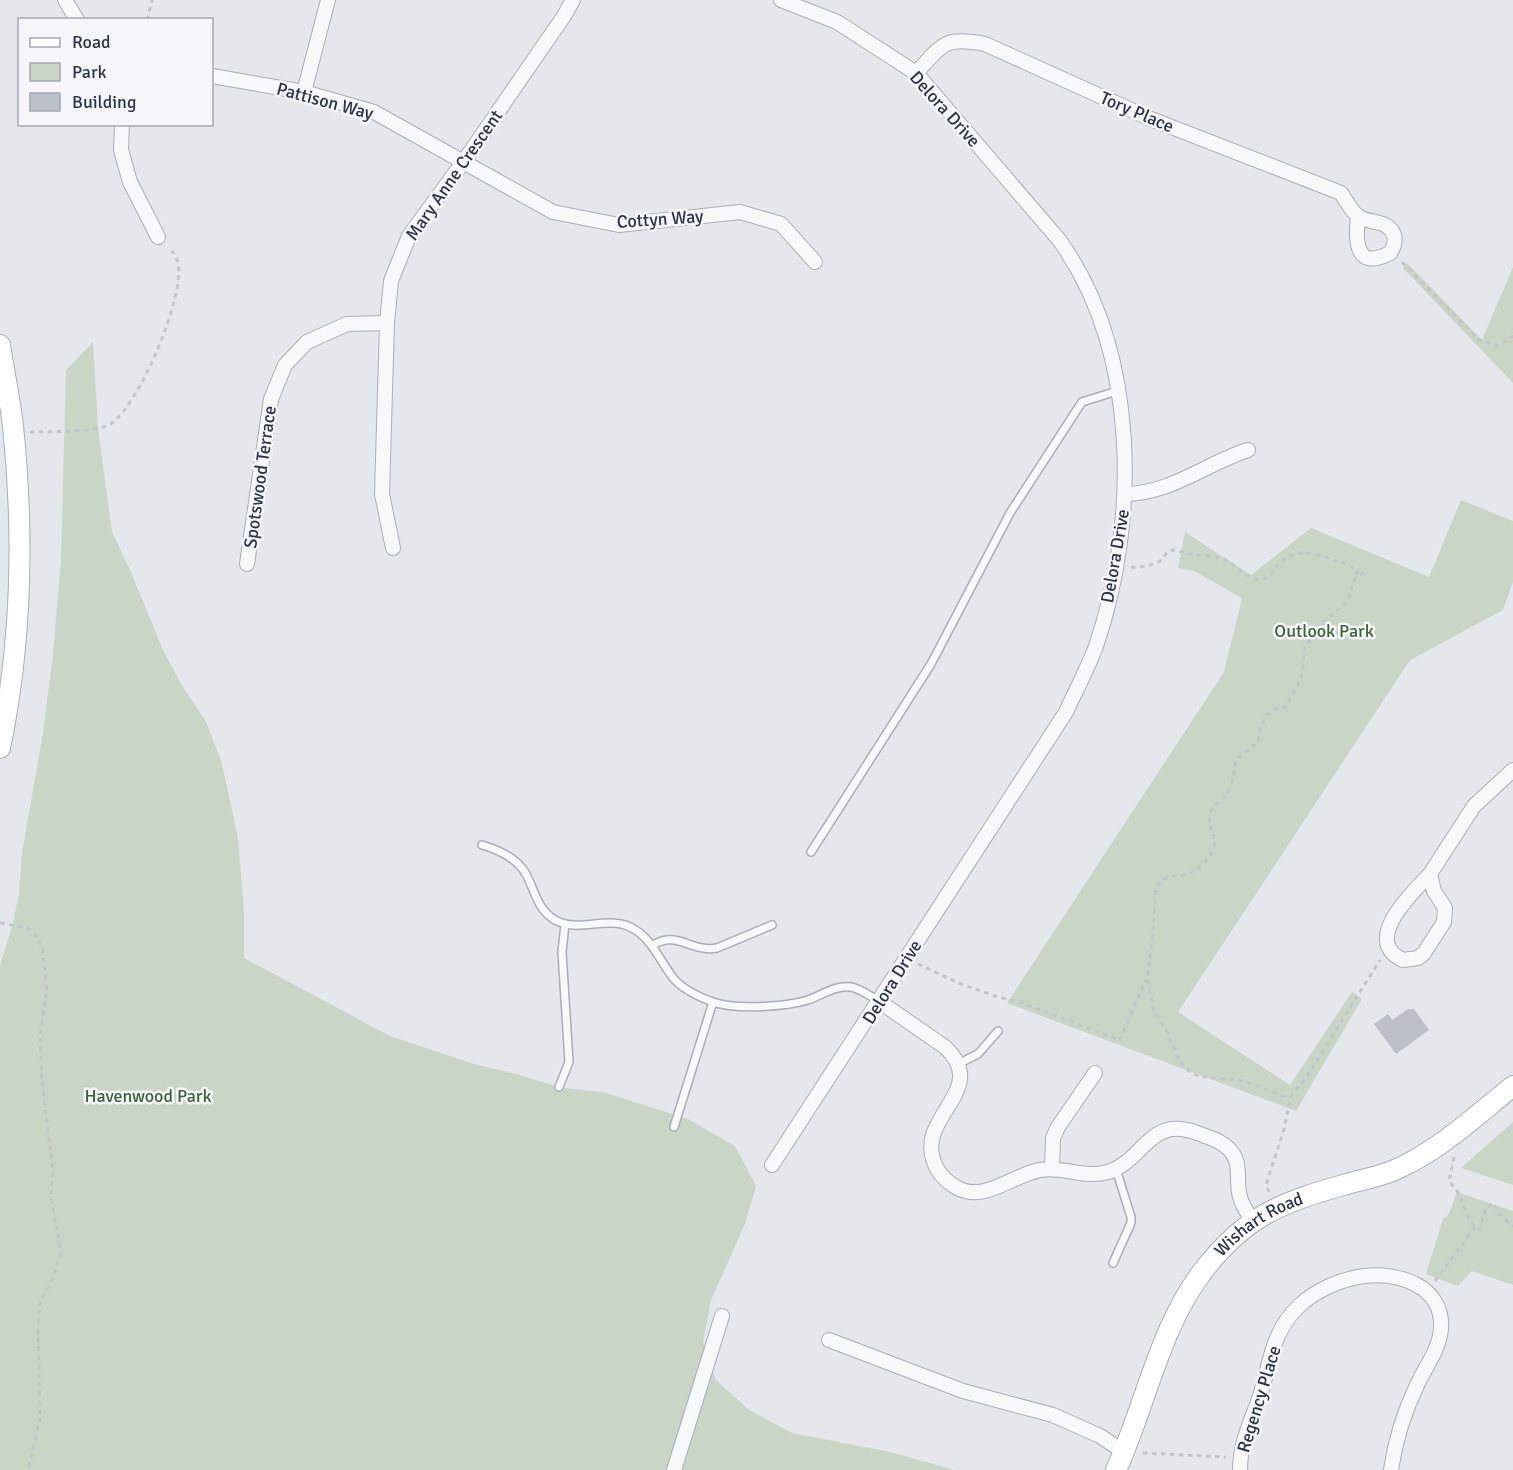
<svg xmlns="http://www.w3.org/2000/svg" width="1513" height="1470" font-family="Signika,sans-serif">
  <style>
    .green { fill: #c9d6c5 }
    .building { fill: #bbc0ca }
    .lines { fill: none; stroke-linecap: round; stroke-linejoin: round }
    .lane-casing { stroke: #a9aeb7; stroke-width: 10 }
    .street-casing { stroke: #a9aeb7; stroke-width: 16 }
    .secondary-casing { stroke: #a9aeb7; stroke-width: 22 }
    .path { stroke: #c2c5cb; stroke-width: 3; stroke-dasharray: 4.5 4.5; stroke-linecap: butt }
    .lane { stroke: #f7f8fa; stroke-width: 7 }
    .street { stroke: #f7f8fa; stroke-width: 14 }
    .secondary { stroke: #fff; stroke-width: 20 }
    .labels { text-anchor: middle; stroke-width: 5; stroke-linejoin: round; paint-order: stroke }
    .street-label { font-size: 18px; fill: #2b3445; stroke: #f4f6f9 }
    .park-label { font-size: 18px; fill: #3f6138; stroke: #f4f6f9 }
  </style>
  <rect width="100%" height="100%" fill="#e4e7ec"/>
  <!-- green -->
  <g class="green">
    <polygon points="1407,263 1482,340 1513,267 1513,383 1403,268"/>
    <polygon points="93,342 98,429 112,532 131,572 162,648 181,684 205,720 221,760 238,838 244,910 244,958 390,1036 474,1064 516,1074 559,1087 606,1093 688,1119 735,1146 756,1186 745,1224 711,1300 703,1342 716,1380 749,1410 792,1433 890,1452 955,1470 0,1470 0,966 12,926 19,895 22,853 43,733 53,654 61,559 66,370"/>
    <polygon points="1461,500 1513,521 1513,582 1503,610 1410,660 1178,1012 1290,1085 1352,992 1362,999 1296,1111 1007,1003 1224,672 1242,598 1194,571 1178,568 1185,532 1251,575 1311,528 1429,577"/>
    <polygon points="1513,1122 1513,1185 1461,1168"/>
    <polygon points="1457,1192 1513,1211 1513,1285 1472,1271 1458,1286 1426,1274 1443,1219 1449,1214"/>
  </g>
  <!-- building -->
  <polygon class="building" points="1408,1009 1414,1009 1429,1030 1396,1054 1374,1024 1388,1014 1392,1020"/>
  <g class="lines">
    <defs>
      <g id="lane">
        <path d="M482,845C499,850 517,858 526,874C535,891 537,909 555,920C578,933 606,916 630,927C652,937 660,962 674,979C684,990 699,997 713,1002C736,1010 784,1007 808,1000C822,995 835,985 851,987C861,989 870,996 879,1001"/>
        <polyline points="811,852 931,664 1010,513 1082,402 1117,391"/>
        <path d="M652,946C676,929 691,953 717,948L772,925"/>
        <polyline points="958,1064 978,1054 998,1031"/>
        <polyline points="559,1087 569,1062 562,952 565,924"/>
        <polyline points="674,1127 713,1002"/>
        <polyline points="1113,1263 1131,1223 1131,1217 1116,1169"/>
      </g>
      <g id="street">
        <polyline points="65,0 77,20"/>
        <path d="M916,73C943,44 944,36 985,44L1151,119L1341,193C1346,200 1351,211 1358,216C1370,225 1387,218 1394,235C1396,242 1394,247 1390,253C1356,271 1355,242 1358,217"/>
        <polyline points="212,76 304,92 374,112 553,212 619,225 740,212 781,224 815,262"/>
        <polyline points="304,92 328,0"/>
        <polyline points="122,124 121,150 130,182 158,237"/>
        <path d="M1125,494C1170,494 1207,463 1248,450"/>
        <polyline points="393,548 382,494 387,323 391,281 409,236 464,161 564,16 573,0"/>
        <polyline points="247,564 271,399 285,365 307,342 347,324 387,323"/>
        <path d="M1430,874L1434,891L1445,908L1444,922L1424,953L1418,958L1403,960C1361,941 1412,893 1430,874Z"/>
        <polyline points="1430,874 1474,806 1513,770"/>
        <path d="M880,1002L945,1047C991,1090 916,1116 934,1162C937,1172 945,1180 954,1186C982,1205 1012,1175 1040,1170C1063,1166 1085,1179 1108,1172C1145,1160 1149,1115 1197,1133C1208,1137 1220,1140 1229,1149C1243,1163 1235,1180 1240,1197C1242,1205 1248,1213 1252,1221"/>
        <path d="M772,1165L1066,712C1076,690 1088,668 1096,646C1139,520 1139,353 1060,241L916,73L837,22L781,0"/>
        <polyline points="1052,1169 1053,1138 1058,1127 1095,1073"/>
        <polyline points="829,1340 963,1391 1053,1415 1100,1436 1124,1452"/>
        <polyline points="674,1470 722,1316"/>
        <path d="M1240,1470C1240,1442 1251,1422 1260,1396C1270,1364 1272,1331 1299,1306C1316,1290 1341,1279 1364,1276C1399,1272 1444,1286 1441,1329C1439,1350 1426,1366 1418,1383C1405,1410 1395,1441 1391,1470"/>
      </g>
      <g id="secondary">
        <path d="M0,345C4,372 10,399 13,426C24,533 22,642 0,748"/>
        <path id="s1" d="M1116,1470C1145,1407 1160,1326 1203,1271C1245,1216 1282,1202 1347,1184C1364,1179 1384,1176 1399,1168C1441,1149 1478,1114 1513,1086"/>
      </g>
    </defs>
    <!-- lane casing -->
    <use href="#lane" class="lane-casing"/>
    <!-- street casing -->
    <use href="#street" class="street-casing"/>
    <!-- secondary casing -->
    <use href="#secondary" class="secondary-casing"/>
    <!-- path -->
    <g class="path">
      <polyline points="147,20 152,0"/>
      <polyline points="1402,262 1479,340 1498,346 1513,336"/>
      <path d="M30,432C50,431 97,434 112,423C140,402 185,297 178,263C176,256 173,252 168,247"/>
      <path d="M1131,567C1139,568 1150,566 1158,562C1165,559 1166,549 1175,550C1180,550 1183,554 1188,554C1200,555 1218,555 1229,562C1239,568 1245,579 1260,579C1273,579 1273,569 1281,562C1295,550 1312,551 1328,558C1339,564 1346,560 1357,571V575"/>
      <path d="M1364,573C1350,578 1352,589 1348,601L1320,625L1319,633L1305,645C1303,654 1304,663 1302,673C1300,683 1290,698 1285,707C1265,708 1260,725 1258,742L1237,759C1233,769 1235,778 1230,788C1225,798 1221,799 1214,806C1204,816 1213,832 1215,843C1212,858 1198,873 1182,875C1169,877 1162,876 1156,890L1152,943L1147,978L1154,1011L1167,1032L1180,1062L1189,1071L1198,1076L1245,1081L1282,1096H1291L1306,1078L1380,960"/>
      <polyline points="0,923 27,928 32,931 42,946 47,990 40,1035 42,1083 53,1171 51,1196 61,1253 51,1283 40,1301 38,1326 40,1419 28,1470"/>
      <polyline points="918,964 961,984 995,996 1022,1003 1120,1040 1146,980"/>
      <path d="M1454,1157L1449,1181C1453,1186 1458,1191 1460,1197C1466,1209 1468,1223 1480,1230L1485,1211L1493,1203L1500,1215L1513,1227"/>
      <polyline points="1269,1192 1266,1185 1284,1129 1291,1096"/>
      <polyline points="1435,1281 1475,1227"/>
      <polyline points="1143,1453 1226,1457"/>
    </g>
    <!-- lane -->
    <use href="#lane" class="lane"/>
    <!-- street -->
    <use href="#street" class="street"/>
    <!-- secondary -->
    <use href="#secondary" class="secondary"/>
  </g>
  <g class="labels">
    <!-- street labels -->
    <g class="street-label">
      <text transform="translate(325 101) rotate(15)" y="6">Pattison Way</text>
      <text transform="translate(945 109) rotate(48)" y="6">Delora Drive</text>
      <text transform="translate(1137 112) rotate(23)" y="6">Tory Place</text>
      <text transform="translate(454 175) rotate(-55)" y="6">Mary Anne Crescent</text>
      <text transform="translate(660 219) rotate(-4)" y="6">Cottyn Way</text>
      <text transform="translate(260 477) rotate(-82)" y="6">Spotswood Terrace</text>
      <text transform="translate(1115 556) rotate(-80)" y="6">Delora Drive</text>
      <text transform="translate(892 982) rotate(-58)" y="6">Delora Drive</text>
      <text dy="6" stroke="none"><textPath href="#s1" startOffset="292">Wishart Road</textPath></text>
      <text transform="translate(1259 1399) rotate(-73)" y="6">Regency Place</text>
    </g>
    <!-- park labels -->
    <g class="park-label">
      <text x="1324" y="637">Outlook Park</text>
      <text x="148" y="1102">Havenwood Park</text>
    </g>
  </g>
  <!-- legend -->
  <rect x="18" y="18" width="195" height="108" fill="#f4f6f9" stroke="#a4a8b1" stroke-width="1.5"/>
  <rect x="30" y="38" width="30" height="9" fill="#ffffff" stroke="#a4a8b1" stroke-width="1.5"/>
  <text x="72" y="48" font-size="18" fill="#2b3445">Road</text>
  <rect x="30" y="63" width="30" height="18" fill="#c9d6c5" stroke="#a4a8b1" stroke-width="1.5"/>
  <text x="72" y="78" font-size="18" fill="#2b3445">Park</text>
  <rect x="30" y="93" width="30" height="18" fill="#bbc0ca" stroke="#a4a8b1" stroke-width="1.5"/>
  <text x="72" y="108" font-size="18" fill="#2b3445">Building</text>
</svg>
